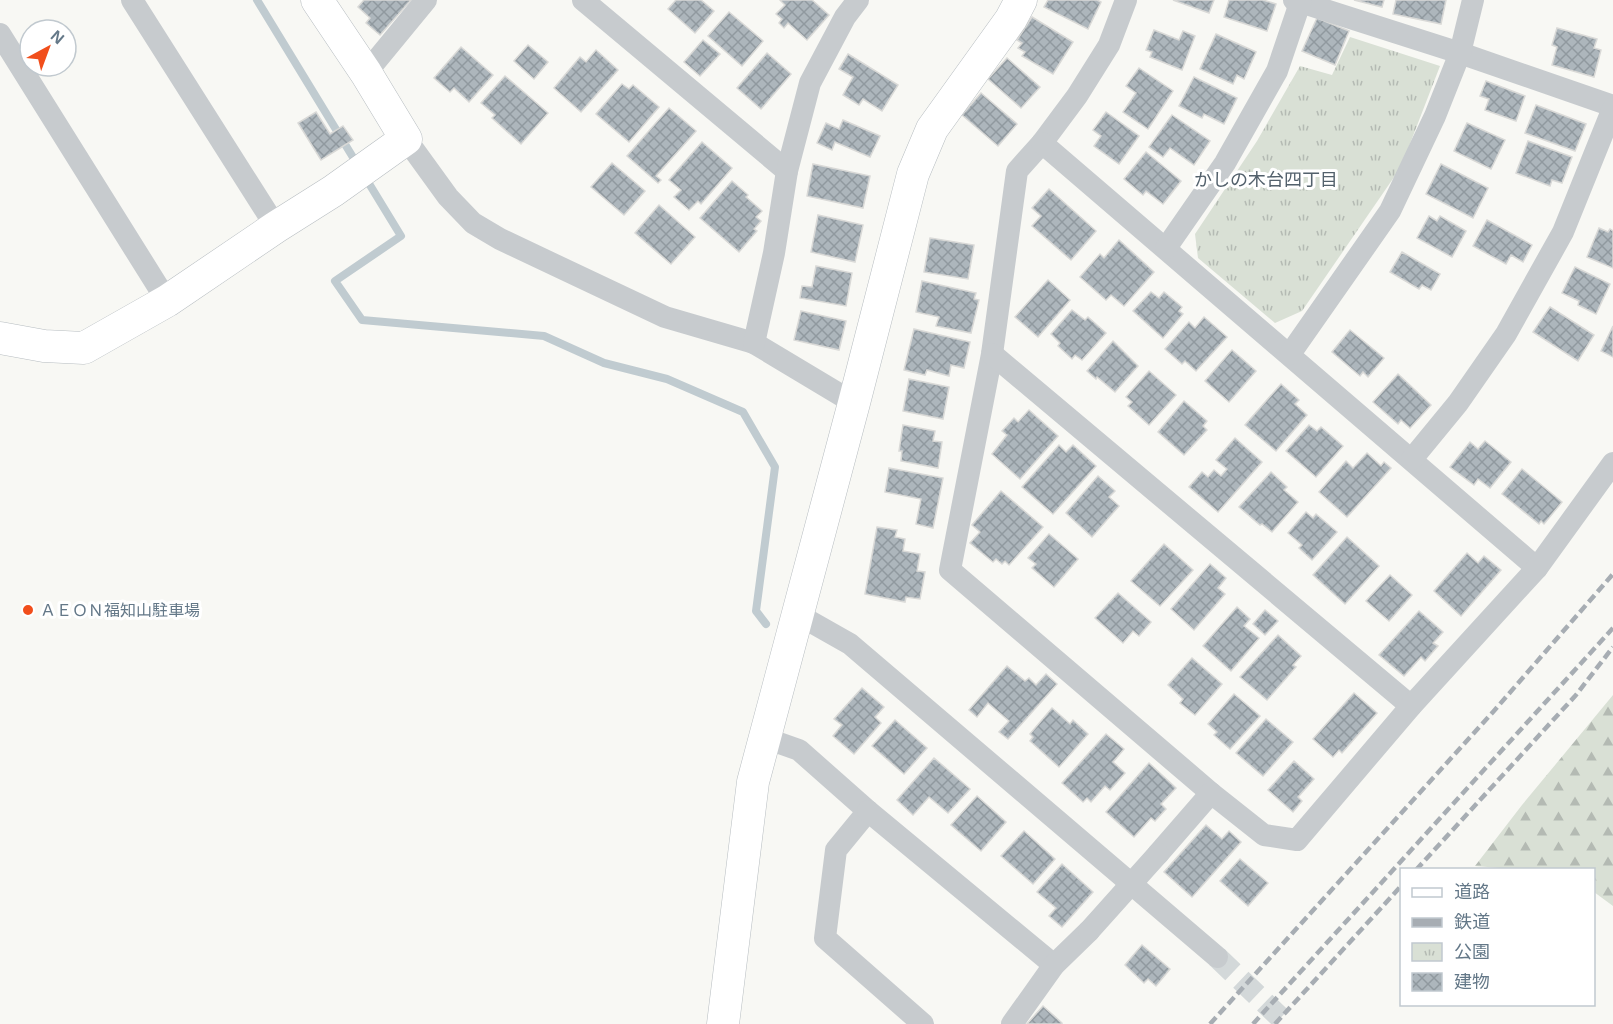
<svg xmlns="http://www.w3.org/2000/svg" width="1613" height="1024" font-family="Arial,'Noto Sans JP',sans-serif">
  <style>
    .forest { fill: url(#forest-firs) }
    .park { fill: url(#park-tufts) }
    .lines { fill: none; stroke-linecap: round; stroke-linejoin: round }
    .stream { stroke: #c0cbd0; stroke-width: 8 }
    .building { fill: url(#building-cross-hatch); stroke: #d9d9d7; stroke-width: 1.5 }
    .street-tunnel { stroke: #d3d8d9; stroke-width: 22; stroke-dasharray: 22 11; stroke-linecap: butt }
    .secondary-casing { stroke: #b7bdc1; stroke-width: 33 }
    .street { stroke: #c7cbce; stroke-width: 22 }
    .secondary { stroke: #fff; stroke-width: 32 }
    .rail { stroke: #a7adb3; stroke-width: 4.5; stroke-dasharray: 9 4.5; stroke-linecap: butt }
    .street-bridge { stroke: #c7cbce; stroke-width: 22 }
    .poi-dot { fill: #f14e1b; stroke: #fff; stroke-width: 2 }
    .labels { text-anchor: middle; stroke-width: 6; stroke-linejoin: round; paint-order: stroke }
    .poi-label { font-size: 16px; fill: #647888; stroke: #fff; text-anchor: start }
    .neighbourhood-label { font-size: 18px; fill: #53616c; stroke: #fff }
  </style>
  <defs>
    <pattern id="forest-firs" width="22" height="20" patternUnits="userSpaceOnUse" patternTransform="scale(1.5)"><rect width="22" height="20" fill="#d9e0d5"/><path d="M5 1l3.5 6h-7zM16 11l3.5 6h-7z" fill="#b4bab3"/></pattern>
    <pattern id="park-tufts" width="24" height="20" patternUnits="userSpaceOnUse" patternTransform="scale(1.5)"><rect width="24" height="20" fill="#d9e0d5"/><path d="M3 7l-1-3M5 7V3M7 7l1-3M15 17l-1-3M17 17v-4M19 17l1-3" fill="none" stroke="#b4bab3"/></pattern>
    <pattern id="building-cross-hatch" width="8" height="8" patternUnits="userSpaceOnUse" patternTransform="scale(1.5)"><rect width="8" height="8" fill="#adb6bc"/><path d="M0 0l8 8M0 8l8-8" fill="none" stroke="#90999f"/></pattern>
  </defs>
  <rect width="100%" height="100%" fill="#f8f8f4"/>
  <!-- forest -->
  <polygon class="forest" points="1613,695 1613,906 1594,892 1594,870 1525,870 1475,866 1522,805"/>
  <!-- park -->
  <polygon class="park" points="1350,37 1440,66 1401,167 1302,311 1275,323 1198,258 1195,234 1257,141 1300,66 1332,75"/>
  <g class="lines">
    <!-- stream -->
    <polyline class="stream" points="257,0 401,236 335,281 362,320 544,336 604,363 667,379 743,412 775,467 756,611 766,624"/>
  </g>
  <!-- building -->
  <g class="building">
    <polygon points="364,0 411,0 380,35 366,23 370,18 358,7"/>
    <polygon points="676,0 701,0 714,11 695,33 668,9"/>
    <polygon points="780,0 812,0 829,15 807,40 788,23 784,28 779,23 782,19 776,14 785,5"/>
    <polygon points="1048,0 1097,0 1101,2 1088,29 1044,7"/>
    <polygon points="1173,0 1214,0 1209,13"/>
    <polygon points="1229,0 1263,0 1276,4 1267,31 1224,17"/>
    <polygon points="1354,0 1384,0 1382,7"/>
    <polygon points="1396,0 1446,0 1441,24 1393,14"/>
    <polygon points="729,12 763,41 742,66 708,36"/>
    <polygon points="1032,17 1073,42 1053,74 1022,56 1025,52 1018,48 1022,43 1017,40"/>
    <polygon points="1317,18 1349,31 1335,65 1302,51"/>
    <polygon points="1557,28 1597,39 1594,48 1601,50 1594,77 1552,65 1557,47 1552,45"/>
    <polygon points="1154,30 1179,40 1183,31 1195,36 1182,70 1150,57 1152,52 1146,50"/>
    <polygon points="1216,34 1256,52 1244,79 1237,75 1233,84 1200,69"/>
    <polygon points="703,40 720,54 700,76 684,62"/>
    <polygon points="528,45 548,62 534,79 514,61"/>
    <polygon points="461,47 493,75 469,102 454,88 450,92 434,78"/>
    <polygon points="596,50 618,70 581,112 554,88 580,57 586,62"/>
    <polygon points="767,53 791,74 761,109 737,88"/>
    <polygon points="848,54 898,85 882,111 863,99 859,105 843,95 853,77 839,69"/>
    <polygon points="1007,58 1040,87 1021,108 988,79"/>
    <polygon points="1139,68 1173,91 1148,129 1123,112 1136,93 1126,86"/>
    <polygon points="505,76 548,113 521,144 492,118 495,115 481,103"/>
    <polygon points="1194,77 1237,98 1224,124 1204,114 1202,118 1179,106"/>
    <polygon points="1486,81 1525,96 1516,121 1485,110 1489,99 1480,96"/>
    <polygon points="622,84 629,89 633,85 659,107 629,142 596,114"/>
    <polygon points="981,93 1017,124 998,146 962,115"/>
    <polygon points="1536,105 1586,124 1575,151 1525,133"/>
    <polygon points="669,108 696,131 656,176 661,180 658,183 627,156"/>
    <polygon points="316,112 330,134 343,126 353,140 321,160 298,123"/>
    <polygon points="1106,112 1139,136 1119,164 1094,146 1101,136 1093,130"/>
    <polygon points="1172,115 1210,141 1194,165 1170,148 1163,157 1149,147"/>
    <polygon points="843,120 880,136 870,157 835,142 832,150 817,143 826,123 839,129"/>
    <polygon points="1467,123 1505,140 1491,169 1454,151"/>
    <polygon points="1528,141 1572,157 1562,183 1552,180 1550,186 1516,173"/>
    <polygon points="702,142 732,168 701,204 698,201 689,210 674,197 681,190 669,180"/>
    <polygon points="1146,152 1181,181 1163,204 1146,191 1143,195 1124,179"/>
    <polygon points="612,163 645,191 624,215 591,187"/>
    <polygon points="813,164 870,176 863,208 807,196"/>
    <polygon points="1441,164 1488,188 1473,218 1426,194"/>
    <polygon points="732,181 748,195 746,197 762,211 756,217 761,221 754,229 757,231 739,252 700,218"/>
    <polygon points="1049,189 1096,231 1071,260 1032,226 1041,216 1032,208"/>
    <polygon points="659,205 695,237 671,264 635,233"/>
    <polygon points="818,215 863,225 855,262 811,252"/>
    <polygon points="1429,216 1437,221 1440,216 1466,231 1452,257 1417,238"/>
    <polygon points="1487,220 1532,245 1523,262 1511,255 1506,264 1473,246"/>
    <polygon points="1599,228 1608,232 1610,229 1613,231 1613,268 1587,257"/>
    <polygon points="930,238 974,245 968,279 924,272"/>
    <polygon points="1119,240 1154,272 1124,306 1111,295 1106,300 1080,277 1100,254 1104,258"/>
    <polygon points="1402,252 1440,274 1431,290 1422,285 1419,289 1390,272"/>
    <polygon points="816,266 852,273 846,306 800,298 802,286 812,287"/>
    <polygon points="1575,267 1610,284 1596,314 1578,305 1579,301 1562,293"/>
    <polygon points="1048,280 1070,300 1038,337 1015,317"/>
    <polygon points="922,281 976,293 974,299 979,300 971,333 936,326 939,317 916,312"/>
    <polygon points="1151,292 1159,298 1164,292 1182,307 1179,311 1183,314 1163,338 1133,311"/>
    <polygon points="1550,307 1594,335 1578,361 1533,332"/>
    <polygon points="1072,310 1085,320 1088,317 1106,333 1082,360 1075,355 1072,359 1058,346 1060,343 1051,334"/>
    <polygon points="801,311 846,321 839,350 794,340"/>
    <polygon points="1204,317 1227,337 1196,371 1185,361 1182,364 1165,349 1189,322 1195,328"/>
    <polygon points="1613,326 1613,357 1601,351"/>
    <polygon points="914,329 970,342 964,368 951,365 949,376 927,370 925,375 904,370"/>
    <polygon points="1350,330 1384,358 1368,377 1363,372 1360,376 1332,352"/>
    <polygon points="1113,341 1138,366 1115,392 1097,377 1096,379 1087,371"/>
    <polygon points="1232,350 1256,371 1229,402 1205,381"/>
    <polygon points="1149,371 1176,395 1149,425 1128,406 1132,402 1126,397"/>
    <polygon points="1398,374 1431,405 1410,428 1401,420 1398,424 1373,402"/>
    <polygon points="909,379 949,387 943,419 903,411"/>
    <polygon points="1281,384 1299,400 1295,404 1307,415 1276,451 1245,425"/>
    <polygon points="1184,401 1207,421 1203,426 1207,430 1184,455 1158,432"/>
    <polygon points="1029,410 1058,436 1020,479 992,454 1007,435 1002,431 1014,418 1018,422"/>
    <polygon points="903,425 935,431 933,441 942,442 938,468 901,461 902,451 899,451"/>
    <polygon points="1309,425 1317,431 1321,427 1343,446 1316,477 1286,451"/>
    <polygon points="1235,438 1262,462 1218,512 1189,487 1202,472 1208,477 1214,470 1221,476 1227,469 1216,460"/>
    <polygon points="1485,441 1511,462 1490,488 1478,479 1474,485 1450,467 1470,442 1478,449"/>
    <polygon points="1059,445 1066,452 1073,445 1096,466 1053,514 1022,487"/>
    <polygon points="1367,453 1381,466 1384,462 1391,468 1347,517 1319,492 1346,461 1353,468"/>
    <polygon points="889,468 943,478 933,528 916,524 921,499 885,492"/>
    <polygon points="1522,469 1562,502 1544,524 1541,521 1539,524 1502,494"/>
    <polygon points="1271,472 1287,487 1284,490 1298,502 1272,532 1262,524 1260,525 1239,507"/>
    <polygon points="1098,476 1115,491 1109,497 1119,506 1092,537 1066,513"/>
    <polygon points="1001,491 1043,527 1009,565 1005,561 1002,564 996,559 993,562 970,543 980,532 972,525"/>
    <polygon points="1306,512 1313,518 1316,514 1337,532 1312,560 1299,548 1302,545 1288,533"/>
    <polygon points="877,527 897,530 895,537 905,539 903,551 920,554 917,571 925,572 920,599 906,597 905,602 865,594"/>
    <polygon points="1049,534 1078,559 1054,587 1032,568 1036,564 1028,558"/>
    <polygon points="1347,537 1379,566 1345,604 1313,575"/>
    <polygon points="1164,544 1193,570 1160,606 1131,581"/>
    <polygon points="1467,553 1478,563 1484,556 1501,570 1461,616 1434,591"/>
    <polygon points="1210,564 1226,578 1218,588 1225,594 1194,630 1171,609"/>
    <polygon points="1390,575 1412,595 1389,621 1366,601"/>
    <polygon points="1118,593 1151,622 1139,636 1133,631 1123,643 1095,618"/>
    <polygon points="1237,607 1250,619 1244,626 1259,638 1231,671 1203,646"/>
    <polygon points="1265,610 1278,621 1265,635 1253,624"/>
    <polygon points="1419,611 1443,632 1433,643 1438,646 1425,661 1421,657 1404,676 1379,655"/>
    <polygon points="1278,635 1301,656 1293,665 1296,667 1267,700 1240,677"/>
    <polygon points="1192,658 1222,684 1195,715 1180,703 1183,699 1168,685"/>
    <polygon points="1007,666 1025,681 1029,678 1036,685 1046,674 1057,684 1008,739 999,732 1009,721 988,703 977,717 969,710"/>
    <polygon points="862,688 884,707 875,717 881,723 854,754 833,736 842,725 834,719"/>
    <polygon points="1354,693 1377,713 1342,753 1339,750 1333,757 1313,739"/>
    <polygon points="1234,694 1260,716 1230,749 1214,735 1217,732 1208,724"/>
    <polygon points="1052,708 1070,724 1073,720 1088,734 1059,767 1030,741 1033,737 1030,734"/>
    <polygon points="1266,719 1293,742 1263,776 1236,753"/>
    <polygon points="895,720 927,748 904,774 872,746"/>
    <polygon points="1106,734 1124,749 1113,762 1125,773 1110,790 1105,786 1091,802 1087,798 1083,802 1062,783"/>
    <polygon points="934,758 970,789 948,813 929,797 913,815 897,800"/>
    <polygon points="1294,761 1314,779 1298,797 1302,801 1293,812 1268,790"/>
    <polygon points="1149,763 1176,788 1161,804 1166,809 1155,821 1151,818 1134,837 1106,812"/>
    <polygon points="977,796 1006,822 981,851 951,825"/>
    <polygon points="1206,825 1222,839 1229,831 1241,842 1192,897 1164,872"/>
    <polygon points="1024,831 1055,859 1033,884 1001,856"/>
    <polygon points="1240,859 1268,883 1248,906 1220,881"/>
    <polygon points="1062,864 1093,892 1062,927 1049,916 1056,908 1037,892"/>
    <polygon points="1142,945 1170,969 1156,986 1148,979 1144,983 1125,965"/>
    <polygon points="1043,1006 1062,1023 1062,1024 1027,1024"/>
  </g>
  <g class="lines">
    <!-- street-tunnel -->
    <polyline class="street-tunnel" points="1217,957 1287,1024"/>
    <defs>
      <g id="secondary">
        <polyline points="0,338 44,346 84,348 167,301 276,227 333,191 406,139 366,73 317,0"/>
        <polyline points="723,1024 753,782 854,403 913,174 932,129 1011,19 1021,0"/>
      </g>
    </defs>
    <!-- secondary casing -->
    <use href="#secondary" class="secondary-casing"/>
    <!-- street -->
    <g class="street">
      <polyline points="132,0 276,227"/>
      <polyline points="583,0 787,171"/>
      <polyline points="1126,0 1109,45 1077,96 1042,143 1017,171 992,354 950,570 1211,793"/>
      <polyline points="1294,0 1460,53 1613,106"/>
      <polyline points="0,34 167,301"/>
      <polyline points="366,73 426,0"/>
      <polyline points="406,139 448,197 473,223 500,239 665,317 754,343 854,403"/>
      <polyline points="1042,143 1537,568"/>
      <polyline points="1166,248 1225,163 1277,71 1301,0"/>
      <polyline points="754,343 774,253 787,171 810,83 845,17 858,0"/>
      <polyline points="992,354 1411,706"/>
      <polyline points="1290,354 1390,211 1435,116 1460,53 1473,0"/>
      <polyline points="1412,459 1458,403 1506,334 1563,232 1613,108"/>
      <polyline points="797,614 850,644 1217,957"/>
      <polyline points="765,738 799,750 868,811 836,850 825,938 923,1024"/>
      <polyline points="868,811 1054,965"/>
      <polyline points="1158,854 1211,793 1264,835 1297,840 1411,706 1537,568 1613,463"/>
      <polyline points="1012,1024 1054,965 1089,931"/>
    </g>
    <!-- secondary -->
    <use href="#secondary" class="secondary"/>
    <!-- rail -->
    <g class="rail">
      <polyline points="1416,870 1576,695 1613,647"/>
      <polyline points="1210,1024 1493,712 1613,574"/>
      <polyline points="1253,1024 1613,628"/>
      <polyline points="1275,1024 1402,885"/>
    </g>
    <!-- street-bridge -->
    <polyline class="street-bridge" points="1089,931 1158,854"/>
  </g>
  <!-- markers -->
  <circle class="poi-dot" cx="28" cy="610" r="6"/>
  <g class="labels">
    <!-- poi labels -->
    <g class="poi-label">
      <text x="40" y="616">ＡＥＯＮ福知山駐車場</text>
    </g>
    <!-- neighbourhood labels -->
    <g class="neighbourhood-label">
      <text x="1266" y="186">かしの木台四丁目</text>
    </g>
  </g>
  <!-- legend -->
  <rect x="1400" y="868" width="195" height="138" fill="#ffffff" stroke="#c1c9cf" stroke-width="1.5"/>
  <rect x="1412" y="888" width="30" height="9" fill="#ffffff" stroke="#c1c9cf" stroke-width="1.5"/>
  <text x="1454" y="898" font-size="18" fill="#647888">道路</text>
  <rect x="1412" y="918" width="30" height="9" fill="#a7adb3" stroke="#c1c9cf" stroke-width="1.5"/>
  <text x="1454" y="928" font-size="18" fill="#647888">鉄道</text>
  <rect x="1412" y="943" width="30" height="18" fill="url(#park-tufts)" stroke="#c1c9cf" stroke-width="1.5"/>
  <text x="1454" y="958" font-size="18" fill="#647888">公園</text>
  <rect x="1412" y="973" width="30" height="18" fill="url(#building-cross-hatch)" stroke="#c1c9cf" stroke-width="1.5"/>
  <text x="1454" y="988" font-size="18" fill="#647888">建物</text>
  <!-- north arrow -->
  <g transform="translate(48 48) rotate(41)"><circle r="28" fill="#ffffff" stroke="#c1c9cf" stroke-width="1.5"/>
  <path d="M0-4.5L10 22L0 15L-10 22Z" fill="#f14e1b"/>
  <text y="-9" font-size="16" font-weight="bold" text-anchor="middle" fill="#647888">N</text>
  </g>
</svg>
